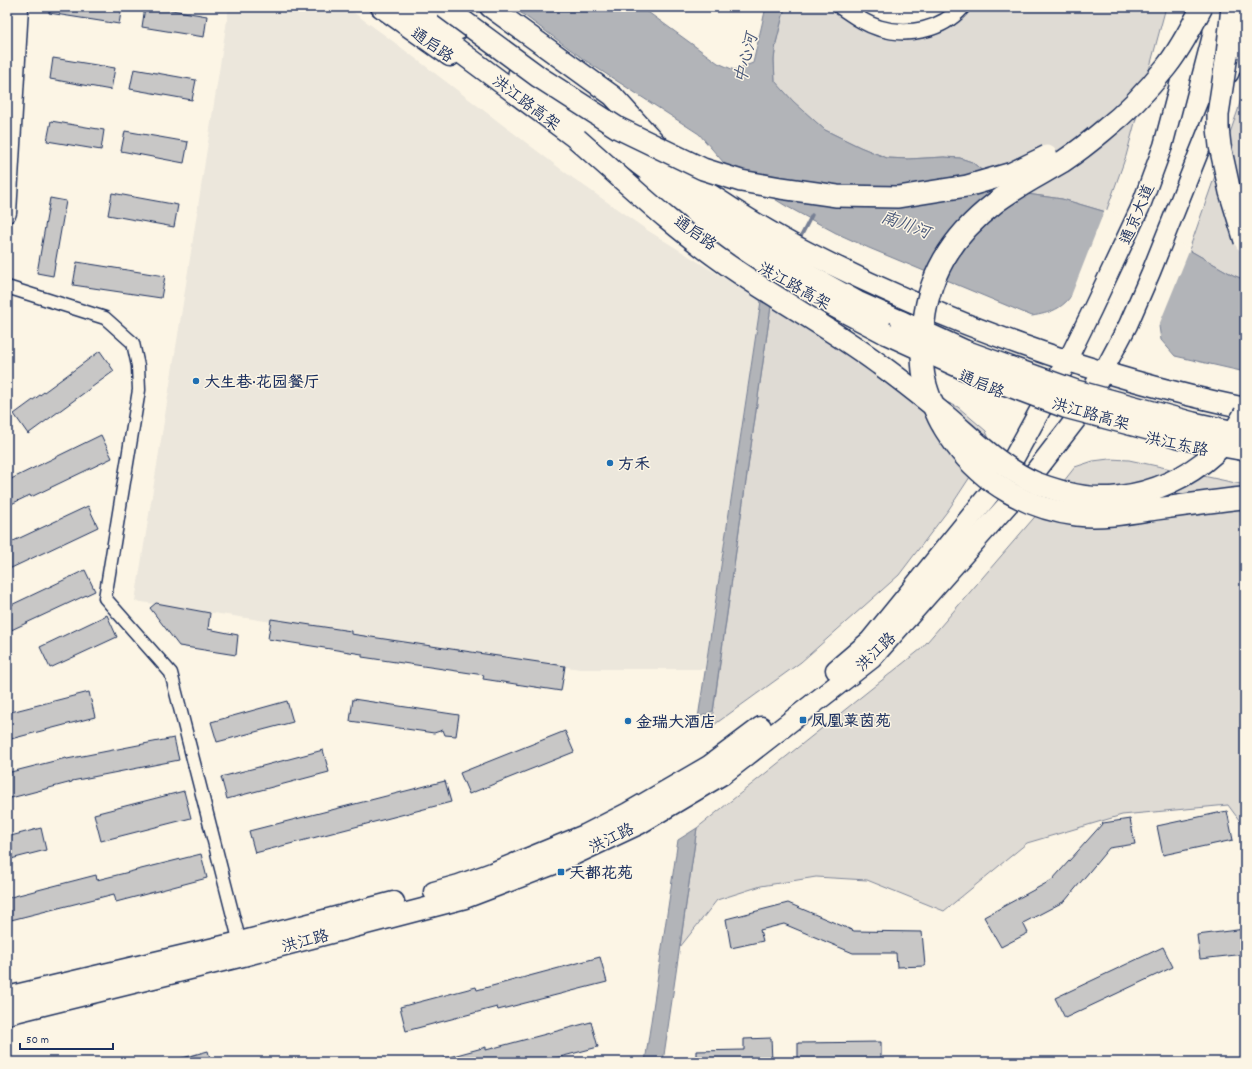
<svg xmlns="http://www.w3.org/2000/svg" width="1252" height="1069" font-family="Dekko,'LXGW WenKai TC',sans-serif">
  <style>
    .built { fill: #ece7dc }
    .green { fill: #dfdbd4; stroke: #7d8599 }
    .water { fill: #b2b4b8; stroke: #767f94 }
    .pier { fill: #fcf5e5 }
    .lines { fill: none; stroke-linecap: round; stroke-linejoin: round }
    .stream { stroke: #767f94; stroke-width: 3.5 }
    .building { fill: #c8c7c6; stroke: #1b2f5e }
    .minor-casing { stroke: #1b2f5e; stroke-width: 15 }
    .tertiary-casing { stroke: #1b2f5e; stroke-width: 18 }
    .secondary-casing { stroke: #1b2f5e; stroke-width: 21 }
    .primary-casing { stroke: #1b2f5e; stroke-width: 23 }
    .trunk-casing { stroke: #1b2f5e; stroke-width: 24 }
    .minor { stroke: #fcf5e5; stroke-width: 12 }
    .tertiary { stroke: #fcf5e5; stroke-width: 15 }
    .secondary { stroke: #fcf5e5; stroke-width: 18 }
    .primary { stroke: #fcf5e5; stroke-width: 20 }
    .trunk { stroke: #fcf5e5; stroke-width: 21 }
    .trunk-bridge-casing { stroke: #1b2f5e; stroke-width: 24; stroke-linecap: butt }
    .trunk-bridge { stroke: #fcf5e5; stroke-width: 21 }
    .poi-dot { fill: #1f6fb2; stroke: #fcf5e5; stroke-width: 1.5 }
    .labels { text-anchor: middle; stroke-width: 3; stroke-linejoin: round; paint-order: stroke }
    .street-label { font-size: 16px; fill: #1b2f5e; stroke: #fcf5e5 }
    .poi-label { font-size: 16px; font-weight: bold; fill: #1b2f5e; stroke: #fcf5e5; text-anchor: start }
    .water-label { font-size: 17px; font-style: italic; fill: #485779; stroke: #fcf5e5 }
  </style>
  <rect width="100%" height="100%" fill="#fcf5e5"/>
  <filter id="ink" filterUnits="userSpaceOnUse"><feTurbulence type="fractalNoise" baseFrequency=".025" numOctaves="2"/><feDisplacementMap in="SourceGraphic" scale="8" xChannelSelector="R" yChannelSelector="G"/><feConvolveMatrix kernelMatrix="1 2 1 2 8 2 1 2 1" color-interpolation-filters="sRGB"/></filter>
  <g filter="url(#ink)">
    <!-- built -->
    <polygon class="built" points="229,7 346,7 390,39 570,176 647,230 761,301 705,669 580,669 135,601 181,316"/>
    <!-- green -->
    <g class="green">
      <polygon points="785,7 828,7 840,14 923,35 966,7 1166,7 1126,156 1106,212 1062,199 1020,193 997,183 972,162 960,158 944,157 908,159 887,158 860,147 825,130 792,101 775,82 774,60 776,43"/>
      <polygon points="1242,94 1245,94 1245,280 1233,275 1189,250 1238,110"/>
      <polygon points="771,306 841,349 918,390 958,407 986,431 989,439 989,448 949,509 899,575 801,662 711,727"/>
      <polygon points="1109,459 1129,460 1245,485 1245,828 1228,805 1122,815 1027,843 944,911 867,880 816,877 761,886 717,900 680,947 697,828 921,649 1045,505 1075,467 1093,461"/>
    </g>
    <!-- water -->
    <g class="water">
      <path d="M513,7H641L718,63L734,70L753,63L766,7H785L776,43L774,60L775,81L793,101L825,130L860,147L887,158L908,159L944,157L960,158L972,162L987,175L1020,193L1062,199L1106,212L1189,250L1233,275L1245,280V372L1175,356L1161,340L1159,326L1073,293C1063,309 1050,313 1032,316L869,248L836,233L786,206L747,182L724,163L699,134L586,61Z"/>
      <polygon points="761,301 771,306 713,711 698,718"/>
      <polygon points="697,828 663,1062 645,1062 678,840"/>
    </g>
    <!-- pier -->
    <polygon class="pier" points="1105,209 1190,249 1157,330 1157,327 1074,295 1071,300 1069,301"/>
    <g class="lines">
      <!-- stream -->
      <polyline class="stream" points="799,240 812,215"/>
    </g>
    <!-- building -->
    <g class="building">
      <polygon points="49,7 122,7 119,24 49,13"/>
      <polygon points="145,7 154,7 207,16 204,37 142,27"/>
      <polygon points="53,58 115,68 111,90 50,79"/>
      <polygon points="134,69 196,80 192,100 130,89"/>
      <polygon points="51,121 104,130 101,150 47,141"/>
      <polygon points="125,131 188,142 184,163 121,151"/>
      <polygon points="112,193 178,205 174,227 108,215"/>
      <polygon points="50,198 66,201 53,276 37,273"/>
      <polygon points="77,262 165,276 161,298 73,285"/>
      <polygon points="100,351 114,371 28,434 14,414"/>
      <polygon points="101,435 112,458 31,497 30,495 7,506 7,481"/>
      <polygon points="88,506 98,527 7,570 7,544"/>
      <polygon points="85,570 95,591 7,632 7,607"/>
      <polygon points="156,603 210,613 208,629 238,635 236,655 179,646 150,608"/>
      <polygon points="107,615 117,637 50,668 40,647"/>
      <polygon points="271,619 351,631 351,634 565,666 561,691 483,679 484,675 362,657 362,654 268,639"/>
      <polygon points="89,692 95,717 7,740 7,713"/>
      <polygon points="353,699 459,715 456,736 445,735 443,730 434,733 350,721"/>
      <polygon points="287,701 293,722 217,742 211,722"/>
      <polygon points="565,731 574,752 469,794 460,773"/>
      <polygon points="174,738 179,760 72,781 72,782 7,799 7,773 66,758 67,759"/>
      <polygon points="323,750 329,772 227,799 221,777"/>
      <polygon points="445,781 451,802 255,853 249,831"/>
      <polygon points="184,791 191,818 101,841 94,814"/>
      <polygon points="1227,811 1233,840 1163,855 1157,826"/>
      <polygon points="1130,819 1135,844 1109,848 1065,901 1023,923 1028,933 1001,947 984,917 1052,880 1103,823"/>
      <polygon points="41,828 46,850 7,860 7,837"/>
      <polygon points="201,854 207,878 116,902 114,894 7,921 7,898 96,875 97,880"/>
      <polygon points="788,903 854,931 922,932 925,966 897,967 896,953 853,953 784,924 760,930 763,941 731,948 726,919"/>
      <polygon points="1245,929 1245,954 1200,959 1197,935"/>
      <polygon points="1163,947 1173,967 1065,1018 1055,998"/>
      <polygon points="600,957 607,982 498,1010 497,1007 406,1031 400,1007 476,987 477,990"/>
      <polygon points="591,1022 598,1047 541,1062 443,1062 442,1059 486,1047 486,1050"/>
      <polygon points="771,1038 772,1062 696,1062 696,1051 744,1050 744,1039"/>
      <polygon points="881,1042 881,1062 798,1062 798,1043"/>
      <polygon points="208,1051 211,1062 180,1062 179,1059"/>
    </g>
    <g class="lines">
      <defs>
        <polyline id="minor" points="7,287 105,318 133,343 138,366 139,390 105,598 171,673 241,947"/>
        <path id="tertiary" d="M841,7C853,15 865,24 879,28C908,37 942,30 962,7"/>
        <g id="secondary">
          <polyline points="1229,74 1245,34"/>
          <polyline points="7,213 19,7"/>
          <polyline points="1067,361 1092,310 1140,208 1163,146 1193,31"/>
          <polyline points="1103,372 1128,325 1151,272 1217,107"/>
        </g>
        <g id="primary">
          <polyline points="381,7 450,56"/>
          <polyline points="490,7 613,96 660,148"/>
          <path d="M632,142C689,180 745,220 807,252C943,322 1095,377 1245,408"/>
          <polyline points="836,670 870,641 1004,476 1067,361"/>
          <polyline points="434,892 459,885 492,873 585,835 628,813 709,766 761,727"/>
          <polyline points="7,997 240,942 394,902"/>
          <polyline points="7,1014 243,956 465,898 554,864 639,824 723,774 872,658 1025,485 1076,419 1103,372"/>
        </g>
        <g id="trunk">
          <polyline points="400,7 592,150"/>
          <polyline points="428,7 458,29"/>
          <polyline points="1227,55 1232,7"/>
          <polyline points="519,74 709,216 810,276 857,302 902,322"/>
          <polyline points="644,188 735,251 805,291 885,333"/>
        </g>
      </defs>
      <!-- minor casing -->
      <use href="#minor" class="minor-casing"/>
      <!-- tertiary casing -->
      <use href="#tertiary" class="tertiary-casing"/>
      <!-- secondary casing -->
      <use href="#secondary" class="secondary-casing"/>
      <!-- primary casing -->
      <use href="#primary" class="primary-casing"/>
      <!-- trunk casing -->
      <use href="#trunk" class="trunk-casing"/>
      <!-- minor -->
      <use href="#minor" class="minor"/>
      <!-- tertiary -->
      <use href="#tertiary" class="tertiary"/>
      <!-- secondary -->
      <use href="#secondary" class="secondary"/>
      <!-- primary -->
      <use href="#primary" class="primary"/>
      <!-- trunk -->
      <use href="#trunk" class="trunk"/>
      <defs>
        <g id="trunk-bridge">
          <polyline points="444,7 539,77 618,128 703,169 741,181 781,188 837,196 898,197 967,186 1012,173 1047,156"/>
          <path d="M1202,7C1191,28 1180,49 1166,67C1148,90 1127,112 1104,130C1091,141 1077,152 1062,162C1040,175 1016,187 995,203C951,237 926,277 923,333C922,349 921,366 925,381C927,391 937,417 943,426C946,432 951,438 955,444C984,484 1029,509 1077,515C1103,518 1130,513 1156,509C1185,505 1214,501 1243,498"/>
          <polyline points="1227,55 1218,114 1218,128 1220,146 1230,192 1245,241"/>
          <path d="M577,139C627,183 676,230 732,268C780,301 832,329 879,364C903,381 925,399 947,417C974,440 1003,469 1036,483C1046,487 1057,490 1067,493C1134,511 1214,474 1245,413"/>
          <polyline points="902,322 965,351 1076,391 1193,423 1244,434"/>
          <polyline points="885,333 962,368 1065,407 1190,440 1245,450"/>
        </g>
      </defs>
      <!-- trunk-bridge casing -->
      <use href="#trunk-bridge" class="trunk-bridge-casing"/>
      <!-- trunk-bridge -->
      <use href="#trunk-bridge" class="trunk-bridge"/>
    </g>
  </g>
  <!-- markers -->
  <g class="poi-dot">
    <circle cx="196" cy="381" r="4"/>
    <circle cx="610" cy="463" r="4"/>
    <rect x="799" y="716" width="8" height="8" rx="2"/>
    <circle cx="628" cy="721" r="4"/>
    <rect x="557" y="868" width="8" height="8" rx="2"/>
  </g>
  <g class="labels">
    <!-- street labels -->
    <g class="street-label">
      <text transform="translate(433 44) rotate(35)" y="6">通启路</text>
      <text transform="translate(527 102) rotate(37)" y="6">洪江路高架</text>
      <text transform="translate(1136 214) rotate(-67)" y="6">通京大道</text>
      <text transform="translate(696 232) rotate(35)" y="6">通启路</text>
      <text transform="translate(795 285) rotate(29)" y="6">洪江路高架</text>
      <text transform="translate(982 383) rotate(23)" y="6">通启路</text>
      <text transform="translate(1091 413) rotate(16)" y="6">洪江路高架</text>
      <text transform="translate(1177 443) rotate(12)" y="6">洪江东路</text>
      <text transform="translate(875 651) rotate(-44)" y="6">洪江路</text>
      <text transform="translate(611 837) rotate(-26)" y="6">洪江路</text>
      <text transform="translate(305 940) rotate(-15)" y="6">洪江路</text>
    </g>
    <!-- poi labels -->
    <g class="poi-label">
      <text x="204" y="387">大生巷·花园餐厅</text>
      <text x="618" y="469">方禾</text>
      <text x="811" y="726">凤凰莱茵苑</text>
      <text x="636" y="727">金瑞大酒店</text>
      <text x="569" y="878">天都花苑</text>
    </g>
    <!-- water labels -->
    <g class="water-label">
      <text transform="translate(745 58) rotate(-76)" y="6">中心河</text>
      <text transform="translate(906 224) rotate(20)" y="6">南川河</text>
    </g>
  </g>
  <!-- margin -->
  <rect width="1252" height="1069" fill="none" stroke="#fcf5e5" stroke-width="24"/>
  <rect x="12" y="12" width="1228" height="1045" fill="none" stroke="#1b2f5e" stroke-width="1.5" filter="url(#ink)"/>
  <!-- scale -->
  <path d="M20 1043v6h93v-6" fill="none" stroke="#1b2f5e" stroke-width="2"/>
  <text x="26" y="1043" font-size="12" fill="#1b2f5e" stroke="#fcf5e5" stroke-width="3" paint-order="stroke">50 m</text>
</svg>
